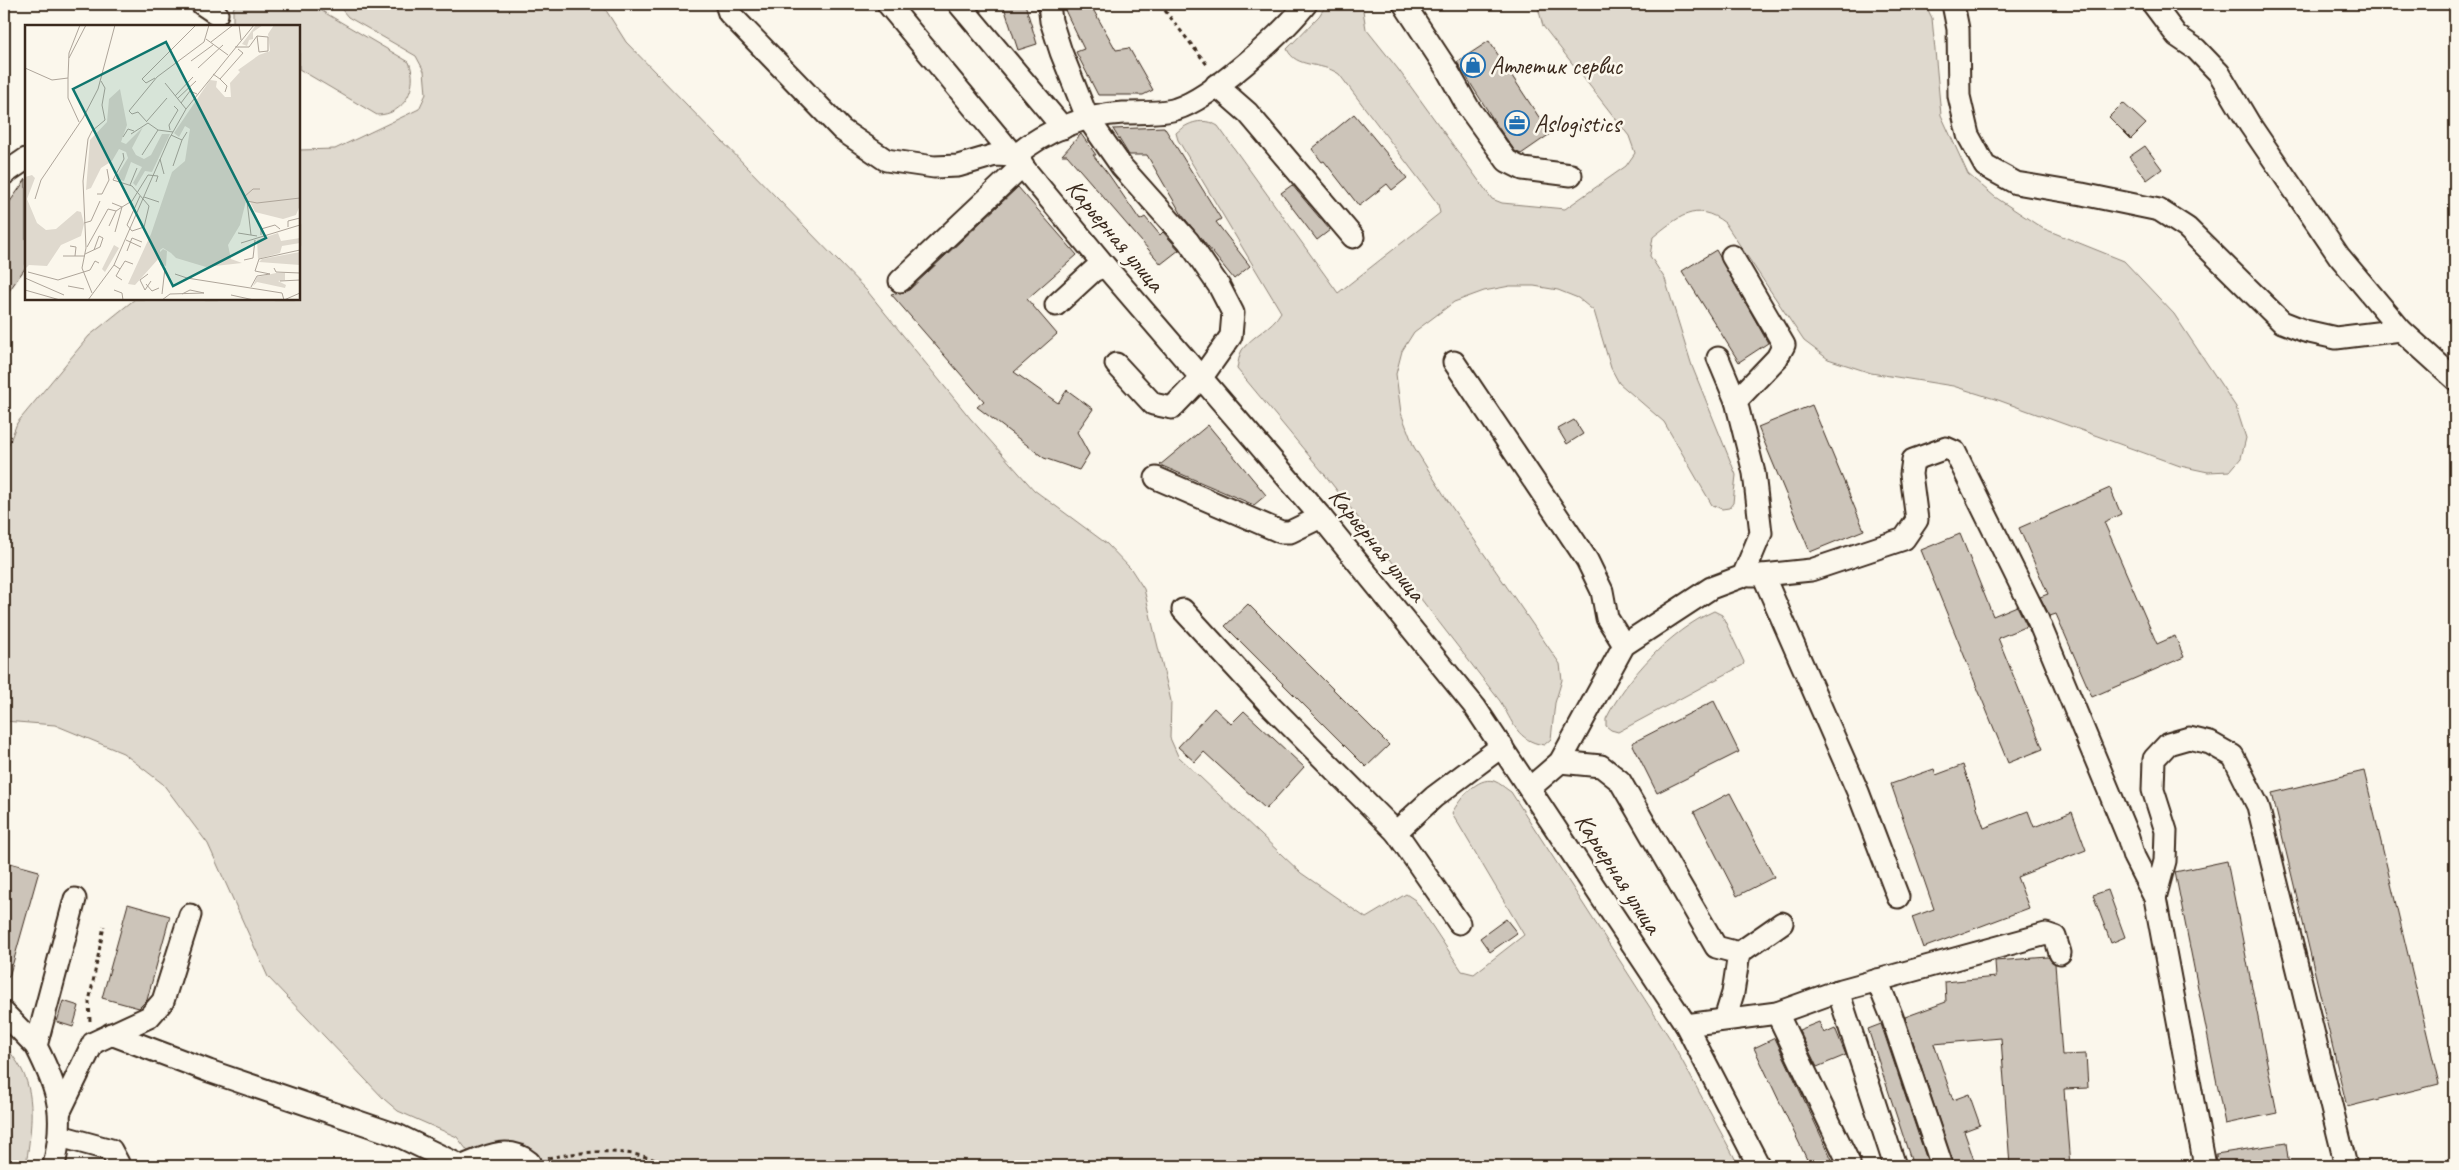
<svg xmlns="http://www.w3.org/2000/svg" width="2459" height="1170" font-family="Caveat,sans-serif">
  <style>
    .green { fill: #dfd9ce; stroke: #8d8276 }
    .building { fill: #ccc4b9; stroke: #3b2a1e }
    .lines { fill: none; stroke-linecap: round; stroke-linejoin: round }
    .minor-casing { stroke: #3b2a1e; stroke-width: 25 }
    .path { stroke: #3b2a1e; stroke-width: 3; stroke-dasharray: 4 4; stroke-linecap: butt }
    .minor { stroke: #fbf7ec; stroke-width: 21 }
    .labels { text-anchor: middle; stroke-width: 5; stroke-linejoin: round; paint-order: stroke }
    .poi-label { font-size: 25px; fill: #3b2a1e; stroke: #fbf7ec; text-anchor: start }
    .street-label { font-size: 25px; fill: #3b2a1e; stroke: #fbf7ec }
    .inset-road { fill: none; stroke: #aea59a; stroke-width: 1 }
    .view { fill: #0f766e; fill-opacity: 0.15; stroke: #0f766e; stroke-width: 2.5 }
    .inset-edge { fill: none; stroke: #3b2a1e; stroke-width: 2.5 }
  </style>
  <rect width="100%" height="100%" fill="#fbf7ec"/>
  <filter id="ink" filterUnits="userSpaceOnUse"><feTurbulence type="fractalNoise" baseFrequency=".02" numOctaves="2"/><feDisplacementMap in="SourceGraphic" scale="10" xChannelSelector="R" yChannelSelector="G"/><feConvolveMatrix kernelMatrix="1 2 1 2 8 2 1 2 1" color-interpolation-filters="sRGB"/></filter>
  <g filter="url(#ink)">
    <!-- green -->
    <g class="green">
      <path d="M235,4H310L409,62C419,86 405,115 377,115L299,69V26H233V10Z"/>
      <path d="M337,4H602L626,42L868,292L970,418L1034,490L1107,544L1131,569L1144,589L1171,701L1170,738L1178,756L1301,873L1366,918L1406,894L1415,900L1462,971L1474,974L1524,935L1452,813C1459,800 1477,776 1494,781C1500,783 1506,789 1511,792L1671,1040L1739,1166H462L470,1154L457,1137L398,1111L384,1099L268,977L208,844L163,784L123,753L55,725L4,721V457L17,423L89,336L135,299H299V150L335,149L419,109L426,94L424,71L416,56L348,17Z"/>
      <path d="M1327,4H1362L1366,29L1398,69L1492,199L1502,203L1565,209L1626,166L1635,153L1629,136L1543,26L1537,4H1925L1932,18L1941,115L1968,174L1995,197L2042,228L2124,261L2174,314L2236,407L2246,438L2241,458L2230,471L2208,472L2180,466L1998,400L1953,386L1871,373L1828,359L1804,341L1725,223C1696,200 1677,218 1653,237L1650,256L1665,279L1692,366L1736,475L1733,503L1729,508L1722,509L1712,505L1664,422L1619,383L1611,368L1594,311L1578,298L1558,290L1534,286H1510L1484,291L1454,302L1414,332L1402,351L1396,374L1401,413L1414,447L1451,506L1560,664L1562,680L1555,703L1551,739L1544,745C1517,741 1513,722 1500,701L1325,475L1237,369C1238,363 1239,355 1242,350C1253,335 1272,328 1281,312L1178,140L1176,133C1188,122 1203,117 1218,126L1338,293L1440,213L1438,204L1339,74C1320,61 1296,69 1287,49L1319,16Z"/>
      <path d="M1714,611L1722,615L1744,662L1743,665L1618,732L1611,730L1606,726V719C1627,677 1671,630 1714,611Z"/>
      <path d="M4,1044C10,1052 17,1061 22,1070C37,1100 30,1135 26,1166H4Z"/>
    </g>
    <!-- building -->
    <g class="building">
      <polygon points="1014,4 1025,4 1037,44 1018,50 1004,7"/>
      <polygon points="1062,4 1090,4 1116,50 1129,48 1153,90 1143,95 1098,95 1076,52 1084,49"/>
      <polygon points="1489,41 1550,134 1521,154 1515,151 1498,127 1457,62"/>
      <polygon points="2123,103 2146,124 2131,139 2109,117"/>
      <polygon points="1354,114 1407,178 1392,190 1387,184 1359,206 1324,161 1322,162 1312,149"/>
      <polygon points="1164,127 1221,219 1216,222 1250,266 1234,279 1182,215 1147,155 1129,155 1113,129"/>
      <polygon points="1081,134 1096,155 1093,155 1109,175 1140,220 1145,217 1160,235 1163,232 1179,250 1161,264 1067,155 1062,155"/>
      <polygon points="2145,146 2162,169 2147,180 2129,157"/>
      <polygon points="26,179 26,267 4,298 4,210"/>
      <polygon points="1292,185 1330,230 1317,240 1281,193"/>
      <polygon points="1018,187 1077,255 1027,299 1057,334 1014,372 1058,403 1067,390 1093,409 1077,432 1089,454 1079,470 1044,458 977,407 984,401 891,294 909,290"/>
      <polygon points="1716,250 1768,343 1739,362 1682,271"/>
      <polygon points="1812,405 1864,530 1810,552 1758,427"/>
      <polygon points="1574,420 1583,434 1567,444 1558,429"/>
      <polygon points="1208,425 1266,495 1254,505 1160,465"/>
      <polygon points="2110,488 2121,514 2104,522 2157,644 2175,636 2184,657 2092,697 2056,614 2050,616 2040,597 2048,594 2019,528"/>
      <polygon points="1960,534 1993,616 2017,606 2027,626 1998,638 2043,749 2008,763 1921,550"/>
      <polygon points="1248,604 1389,745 1366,767 1225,626"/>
      <polygon points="1714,701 1739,752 1657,793 1632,743"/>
      <polygon points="1214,708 1231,724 1244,711 1304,767 1266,809 1204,752 1195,762 1178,747"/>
      <polygon points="1963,765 1984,828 2028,811 2034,827 2072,812 2086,850 2017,877 2029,908 1923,948 1912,917 1934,909 1891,784 1934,769 1936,775"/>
      <polygon points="2364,771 2439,1084 2347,1107 2272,793"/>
      <polygon points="1730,793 1774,877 1737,896 1694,812"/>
      <polygon points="2227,861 2277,1113 2225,1124 2175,872"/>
      <polygon points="10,863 39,871 9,977 4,977 4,886"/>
      <polygon points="2108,890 2125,937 2111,943 2093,895"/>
      <polygon points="128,904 170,916 147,1000 139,1008 102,998"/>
      <polygon points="1506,919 1517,933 1490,952 1480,938"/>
      <polygon points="2048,957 2055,964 2062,1055 2086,1054 2088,1088 2064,1089 2070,1166 2010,1166 2001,1038 1934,1044 1953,1100 1969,1094 1980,1125 1964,1131 1976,1166 1954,1166 1905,1017 1946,1002 1945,982 1996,977 1995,961"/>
      <polygon points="63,1001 79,1006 73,1027 57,1022"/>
      <polygon points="1819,1022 1824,1033 1835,1028 1846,1055 1817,1067 1799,1030"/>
      <polygon points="1881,1024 1929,1166 1913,1166 1868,1029"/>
      <polygon points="1775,1038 1793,1076 1835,1166 1810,1166 1754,1048"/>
      <polygon points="2286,1143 2289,1166 2217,1166 2216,1154"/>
    </g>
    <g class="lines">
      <defs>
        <g id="minor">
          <polyline points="202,4 217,14"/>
          <path d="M726,4L729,13L842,130L886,160L934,167L958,166L995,155L1015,156C1044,131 1085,115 1123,113C1140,112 1161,114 1176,109C1212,98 1282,34 1306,4"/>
          <polyline points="888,4 1105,266 1321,517 1475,707 1686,1025 1759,1166"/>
          <polyline points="959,4 1063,128"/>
          <polyline points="1049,4 1051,21 1061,52 1087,117 1122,167 1188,241 1219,286 1233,313 1231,336 1202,377 1172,408 1153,404 1116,364"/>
          <polyline points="1404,4 1446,68 1468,107 1507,161 1523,169 1571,175"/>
          <polyline points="1953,4 1958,29 1959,96 1968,135 1985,166 2016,183 2082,194 2159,210 2187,228 2282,322 2305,331 2336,338 2401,330"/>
          <polyline points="2153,4 2177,36 2196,49 2219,73 2250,125 2339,256 2401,330 2455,379"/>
          <polyline points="1216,85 1248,113 1353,237"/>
          <polyline points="4,174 26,159"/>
          <polyline points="1732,256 1784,345 1777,358 1736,401"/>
          <polyline points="900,281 1023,165"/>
          <polyline points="1056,305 1093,271 1105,266"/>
          <polyline points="1454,362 1587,560 1602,591 1607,618 1624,645"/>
          <polyline points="1156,478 1281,532 1290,532 1321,517"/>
          <polyline points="1750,575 1763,575 1858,792 1898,897"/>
          <polyline points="1763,575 1811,570 1904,539 1917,520 1911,474 1913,460 1946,448 1955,452 2038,620 2128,837 2134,857 2155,898 2205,1166"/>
          <polyline points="1183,610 1272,707 1396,832"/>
          <polyline points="1560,762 1601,766 1620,781 1716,947 1739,953 1782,923"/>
          <polyline points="1530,788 1560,762 1624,645 1711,588 1743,576 1761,533 1754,473 1736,401 1718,358"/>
          <polyline points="2155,898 2165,861 2166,831 2153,790 2154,759 2168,744 2189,738 2210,743 2233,756 2258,806 2346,1166"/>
          <polyline points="1459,923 1396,832 1434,797 1502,746"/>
          <polyline points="1877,980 1892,1017 1942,1166"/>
          <polyline points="1838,991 1895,1166"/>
          <polyline points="4,1013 36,1046"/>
          <polyline points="1777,1013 1849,1163 1848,1166"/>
          <polyline points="1725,1019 1733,993 1739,953"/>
          <polyline points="1686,1025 1777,1013 1838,991 2046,934 2055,937 2060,953"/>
          <polyline points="111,1034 209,1071 397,1135 461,1166"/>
          <polyline points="60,1111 93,1043 149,1017 163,1001 190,915"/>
          <polyline points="60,1136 111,1150 118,1163 117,1166"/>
          <path d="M54,1166C65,1115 60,1093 36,1046L75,899"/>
          <path d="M463,1166C485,1157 508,1144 529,1162V1166"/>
        </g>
      </defs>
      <!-- minor casing -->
      <use href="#minor" class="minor-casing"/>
      <!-- path -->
      <g class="path">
        <polyline points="1160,4 1208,66"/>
        <polyline points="90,1021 89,1002 104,926"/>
        <path d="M548,1158C589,1150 632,1147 669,1166"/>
      </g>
      <!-- minor -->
      <use href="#minor" class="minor"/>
    </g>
  </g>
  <!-- icons -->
  <defs>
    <symbol id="shop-ring" viewBox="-11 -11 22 22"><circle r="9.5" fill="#fbf7ec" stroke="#1f6fb2" stroke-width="1.5"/><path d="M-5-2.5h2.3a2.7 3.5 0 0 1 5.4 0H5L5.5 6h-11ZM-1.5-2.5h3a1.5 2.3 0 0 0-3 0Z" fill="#1f6fb2"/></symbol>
    <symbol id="office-ring" viewBox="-11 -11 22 22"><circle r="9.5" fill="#fbf7ec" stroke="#1f6fb2" stroke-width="1.5"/><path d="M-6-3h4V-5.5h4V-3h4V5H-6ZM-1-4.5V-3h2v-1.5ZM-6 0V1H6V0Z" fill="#1f6fb2"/></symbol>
  </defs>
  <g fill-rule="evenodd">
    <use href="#shop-ring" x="1459" y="51" width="28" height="28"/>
    <use href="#office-ring" x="1503" y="109" width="28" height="28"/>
  </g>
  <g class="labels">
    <!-- poi labels -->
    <g class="poi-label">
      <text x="1490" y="74">Атлетик сервис</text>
      <text x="1534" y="132">Aslogistics</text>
    </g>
    <!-- street labels -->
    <g class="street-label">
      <text transform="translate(1116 235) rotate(50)" y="9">Карьерная улица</text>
      <text transform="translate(1378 544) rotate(51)" y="9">Карьерная улица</text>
      <text transform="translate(1619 873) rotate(57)" y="9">Карьерная улица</text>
    </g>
  </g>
  <!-- overview -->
  <g transform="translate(25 25)">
    <rect width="275" height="275" fill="#fbf7ec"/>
    <path d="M231,0H238L228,7V14L224,15L222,21L217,19ZM249,0H275V180L271,190L258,194L230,187L225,177L221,176L215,200L203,220L206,234L217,238L181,242L151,233L146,228L138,223L135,225V227L138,224L142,226L141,241L135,240V232L110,260L103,259L126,209L147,147L160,136L165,104L160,101L154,112L149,108L185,55L192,56L191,62L200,72H206L205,58L215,47L213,45L234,30L245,26L243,9ZM95,64L102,100L96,117L101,119L118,102L107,123L111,130L119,134L126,130L137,109H145L127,147L120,146L111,161L108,158L117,142L106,137L99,156L90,154L103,133L101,127L94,124L87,136L76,143L66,163L61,165L65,115L82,97L84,74ZM7,150L10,153L2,174L12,198L21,205L31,204L52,186L56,187L59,199L56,211L36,220L22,241L4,240L0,244V152ZM253,208L256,216L275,213V218L257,221L255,228L233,234L232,215ZM89,220L94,223L80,247L77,244ZM275,227V240L234,237L237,234ZM251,248H260V255L253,256L261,260L260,263L232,257L228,261L232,252Z" fill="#dfd9ce"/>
    <path class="inset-road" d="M214,0L216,15M181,14L203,30M186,17L208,0M210,22H224L232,11L234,27L243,26V12L232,11M44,33L61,0M166,36L188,20M0,43L27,55L43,53V73L54,97M173,43L198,20M188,49L195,54L218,28L213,24M43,53L44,28L55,0M130,53L121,58L117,54L171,0M195,54L202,61L200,67M140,58L161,84M150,71L168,52M152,74L171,56M156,78L165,66L172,69M122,96L142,73M122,97L113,87L107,89L104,86L132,52L179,17L184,0M145,105L144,100L153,85L149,81M106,109L123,98L133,105L148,107M146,110L157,115L162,107M98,112L103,104L109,106M117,130L133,105M135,134L139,149M148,141L157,115M88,155L107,161L124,181L119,202L107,206L102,200L115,171M88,155L99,134L98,128M105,160L112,143M72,169H77L84,155L82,144M119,172L134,177M10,174L16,155L58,93L73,64L90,0M222,176L232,178L275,173M87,178L97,182L107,176L123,150L133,151L131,157M59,198L66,196L75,176M84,201L91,186L97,182M263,202V196L275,193M90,207L97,182M213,208L232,211M226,210L222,176L219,172L228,164H235M236,210V204L250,200L255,204M101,215L116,222M216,218L275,200M45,221L51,222L50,231M62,222L83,184L91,186M102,226L107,213L117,217M60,229L75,222L78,213L74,211L69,225M38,231H60M219,235L228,233L230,215M89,240L95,244L100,236L108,239M249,243L251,247L275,248M95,244L91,251L97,255M3,247L33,255L65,245L70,236L74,238M123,249L115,255L120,265L126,256M150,249L162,253L257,268L259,275M0,253L39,270M255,256L275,255M121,259L127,266L134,263M43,261L59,264M226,262L232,251L245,249L230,246L234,234L275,225M0,265L35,275M89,265L97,268L98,275M67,268L57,243L61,223L58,156L63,114L67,106L80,95L77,80L80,63L76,56M137,269L140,243M157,269L165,265L179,268M206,270L229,275M63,275L89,240L144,114L161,84L229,0M137,275L145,269L179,268M259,275L275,268"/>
    <path class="view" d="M141,17L241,213L148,261L48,64Z"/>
    <rect width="275" height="275" class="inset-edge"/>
  </g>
  <!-- margin -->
  <rect width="2459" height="1170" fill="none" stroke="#fbf7ec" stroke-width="20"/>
  <rect x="10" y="10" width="2439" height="1150" fill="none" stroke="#3b2a1e" stroke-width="2" filter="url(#ink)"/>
</svg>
